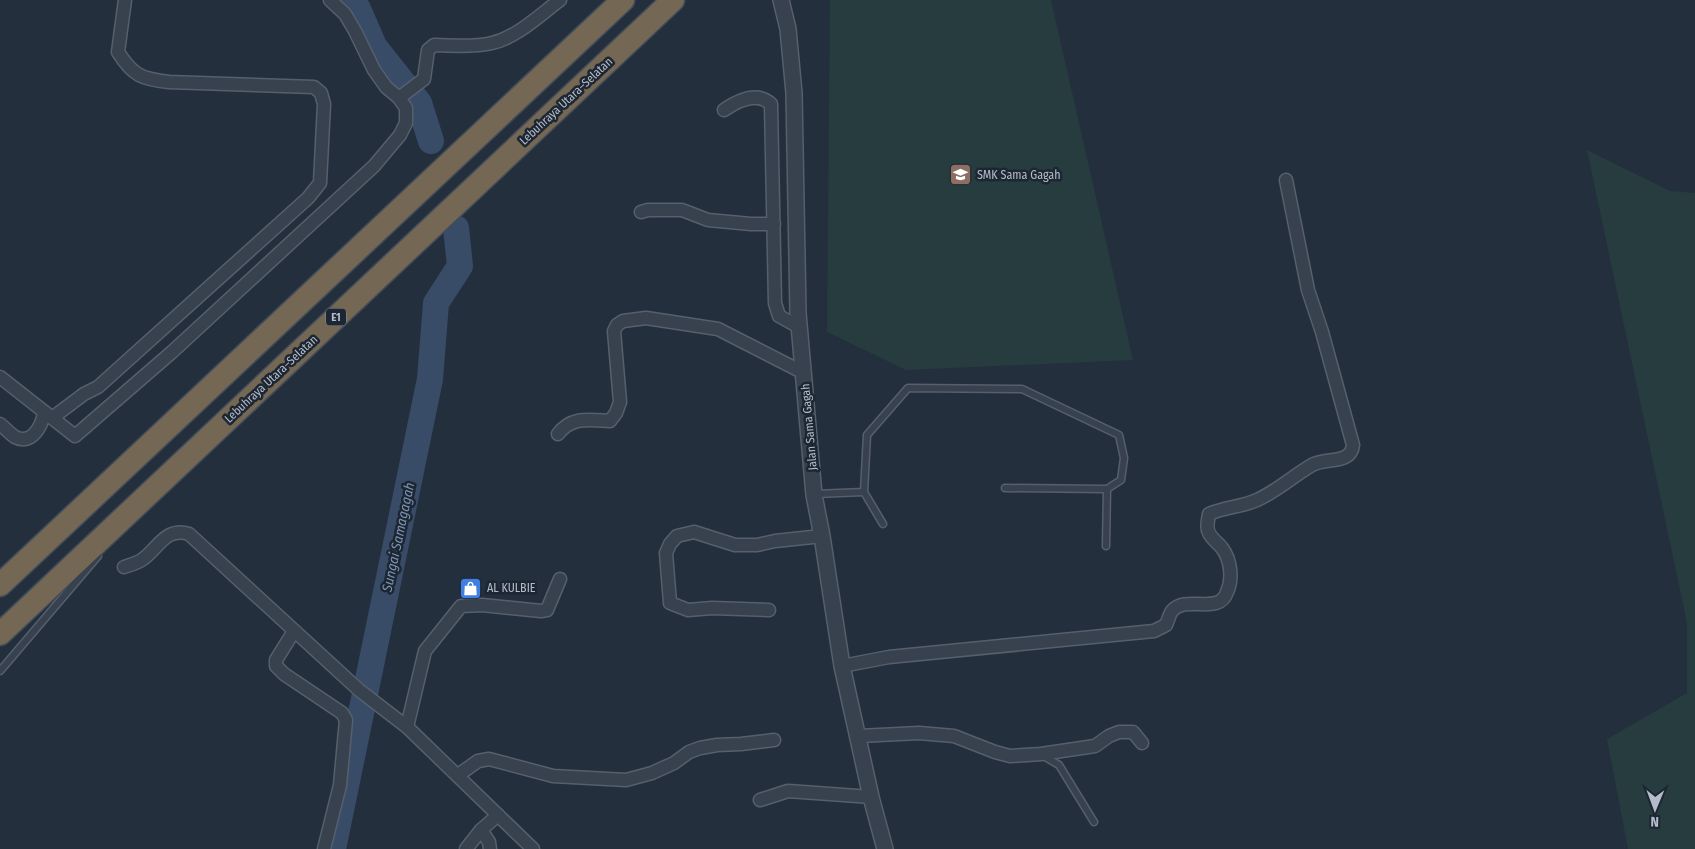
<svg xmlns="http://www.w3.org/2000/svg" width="1695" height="849" font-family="'Fira Sans Condensed',sans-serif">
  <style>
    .green { fill: #263c3f }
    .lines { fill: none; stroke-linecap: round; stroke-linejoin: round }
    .river { stroke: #394c67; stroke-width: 26 }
    .service-casing { stroke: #565f6c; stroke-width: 9 }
    .minor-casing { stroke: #565f6c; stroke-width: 15 }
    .tertiary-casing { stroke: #565f6c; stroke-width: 18 }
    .motorway-casing { stroke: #434c59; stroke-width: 25 }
    .service { stroke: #38414e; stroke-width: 6 }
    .minor { stroke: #38414e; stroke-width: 12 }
    .tertiary { stroke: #38414e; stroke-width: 15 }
    .motorway { stroke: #746855; stroke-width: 22 }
    .labels { text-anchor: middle; stroke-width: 5; stroke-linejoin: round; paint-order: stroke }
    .shield { fill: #1d2633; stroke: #878f9c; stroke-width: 1 }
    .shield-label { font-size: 11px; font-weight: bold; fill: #b4bcc9 }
    .street-label { font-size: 12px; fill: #b4bcc9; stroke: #1d2633 }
    .poi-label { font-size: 12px; fill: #b4bcc9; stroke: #1d2633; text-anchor: start }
    .water-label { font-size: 14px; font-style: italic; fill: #7c92b1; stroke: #1d2633 }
  </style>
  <rect width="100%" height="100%" fill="#242f3e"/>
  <!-- green -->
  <g class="green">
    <polygon points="830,0 1051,0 1133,360 906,370 827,332"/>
    <polygon points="1587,150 1670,191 1695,193 1695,849 1628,849 1607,739 1687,693 1687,623"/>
  </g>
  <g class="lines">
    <!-- river -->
    <g class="river">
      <polyline points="351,0 358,9 374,46 419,103 431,141"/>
      <polyline points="333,849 430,379 436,303 460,266 456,228"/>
    </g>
    <defs>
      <g id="service">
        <polyline points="1005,488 1107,489"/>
        <polyline points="864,492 883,524"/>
        <polyline points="815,494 864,492 867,435 908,388 1022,389 1119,435 1124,458 1121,480 1107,489 1106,546"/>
        <polyline points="0,671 98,556"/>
        <polyline points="1042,755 1059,765 1094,822"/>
      </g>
      <g id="minor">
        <path d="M399,98L424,79L428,50L434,45C452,46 476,47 492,43C516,38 541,14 560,0"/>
        <path d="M724,110C737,101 757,91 771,104L775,303L779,316L799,327"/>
        <polyline points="641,212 648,210 682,210 708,220 751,224 774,224"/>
        <polyline points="0,377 75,436 172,352 374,166 400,135 406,123 406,108 399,98 386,87 374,70 355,31 345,14 330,0"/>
        <path d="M52,418L84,394L98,387L308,198L320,183L324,104L321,93L314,87L169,82C142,79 133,76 118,52L125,0"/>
        <path d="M0,424C5,428 10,434 15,437C32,446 42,425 44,413"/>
        <path d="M558,434C572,416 589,420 610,421L616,413L620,402L614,331L617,325L623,321L646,318L718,329L804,373"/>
        <path d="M124,567C130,565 138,563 143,559C159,547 166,527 189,534L359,690L407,727L533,849"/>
        <polyline points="769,610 712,608 688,610 670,603 666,553 670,544 677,536 694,532 735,545 757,545 775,541 822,536"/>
        <polyline points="294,631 276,660 276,666 284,674 342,713 346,720 340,785 324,849"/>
        <path d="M842,666L889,657L1154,631L1166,625C1168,621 1169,615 1172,611C1186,594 1219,616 1227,592C1233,579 1231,560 1222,548C1218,543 1212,539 1209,533C1206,528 1208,520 1209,514C1224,507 1242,507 1257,500C1277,491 1293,476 1312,465C1326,457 1351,465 1353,445L1322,332L1308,290L1286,180"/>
        <polyline points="407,727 425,651 461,606 482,605 541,611 547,610 560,579"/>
        <polyline points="859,736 919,733 954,736 995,752 1010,756 1041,754 1095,746 1109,736 1119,732 1133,732 1142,743"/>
        <polyline points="458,775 478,761 489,759 553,776 626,780 652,773 674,763 689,752 700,748 717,745 741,744 774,740"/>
        <polyline points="760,800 788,791 871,797"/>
        <polyline points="481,830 489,842 490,849"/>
        <polyline points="466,849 481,830 498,815"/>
      </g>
      <polyline id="tertiary" points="781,0 788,29 794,93 798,313 814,495 822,536 842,666 871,797 885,849"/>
      <g id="motorway">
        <polyline points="0,585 623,0"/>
        <polyline points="0,634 673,0"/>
      </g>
    </defs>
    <!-- service casing -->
    <use href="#service" class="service-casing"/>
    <!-- minor casing -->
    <use href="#minor" class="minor-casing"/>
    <!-- tertiary casing -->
    <use href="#tertiary" class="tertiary-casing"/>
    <!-- motorway casing -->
    <use href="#motorway" class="motorway-casing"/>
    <!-- service -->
    <use href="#service" class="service"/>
    <!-- minor -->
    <use href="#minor" class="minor"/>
    <!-- tertiary -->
    <use href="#tertiary" class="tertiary"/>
    <!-- motorway -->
    <use href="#motorway" class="motorway"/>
  </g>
  <!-- icons -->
  <defs>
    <symbol id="school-square" viewBox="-11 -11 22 22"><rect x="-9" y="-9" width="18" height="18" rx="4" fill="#8d6e63" stroke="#1d2633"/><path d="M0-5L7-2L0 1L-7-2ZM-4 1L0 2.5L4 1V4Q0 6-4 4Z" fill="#fff"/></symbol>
    <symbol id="shop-square" viewBox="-11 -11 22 22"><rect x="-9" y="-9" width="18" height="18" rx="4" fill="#3f7fe0" stroke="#1d2633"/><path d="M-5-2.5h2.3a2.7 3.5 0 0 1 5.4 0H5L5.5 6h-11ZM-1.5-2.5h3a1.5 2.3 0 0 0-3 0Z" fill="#fff"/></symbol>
  </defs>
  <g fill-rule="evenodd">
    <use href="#school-square" x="948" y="162" width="25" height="25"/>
    <use href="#shop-square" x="458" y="576" width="25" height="25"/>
  </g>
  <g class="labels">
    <!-- shield labels -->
    <rect class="shield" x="326" y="308.5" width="20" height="17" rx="4"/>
    <g class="shield-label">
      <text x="336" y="321">E1</text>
    </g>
    <!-- street labels -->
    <g class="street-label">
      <text transform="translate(566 101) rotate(-43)" y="4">Lebuhraya Utara–Selatan</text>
      <text transform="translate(271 379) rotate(-43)" y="4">Lebuhraya Utara–Selatan</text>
      <text transform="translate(809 427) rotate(-95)" y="4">Jalan Sama Gagah</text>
    </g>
    <!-- poi labels -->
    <g class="poi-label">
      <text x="977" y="179">SMK Sama Gagah</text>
      <text x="487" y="592">AL KULBIE</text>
    </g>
    <!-- water labels -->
    <g class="water-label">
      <text transform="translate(398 537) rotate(-78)" y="5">Sungai Samagagah</text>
    </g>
  </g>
  <!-- north arrow -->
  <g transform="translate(1655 809) rotate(181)" stroke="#1d2633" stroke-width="4" paint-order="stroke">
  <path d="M0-4L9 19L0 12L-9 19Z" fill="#b4bcc9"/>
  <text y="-8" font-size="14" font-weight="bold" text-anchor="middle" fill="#b4bcc9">N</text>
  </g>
</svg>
